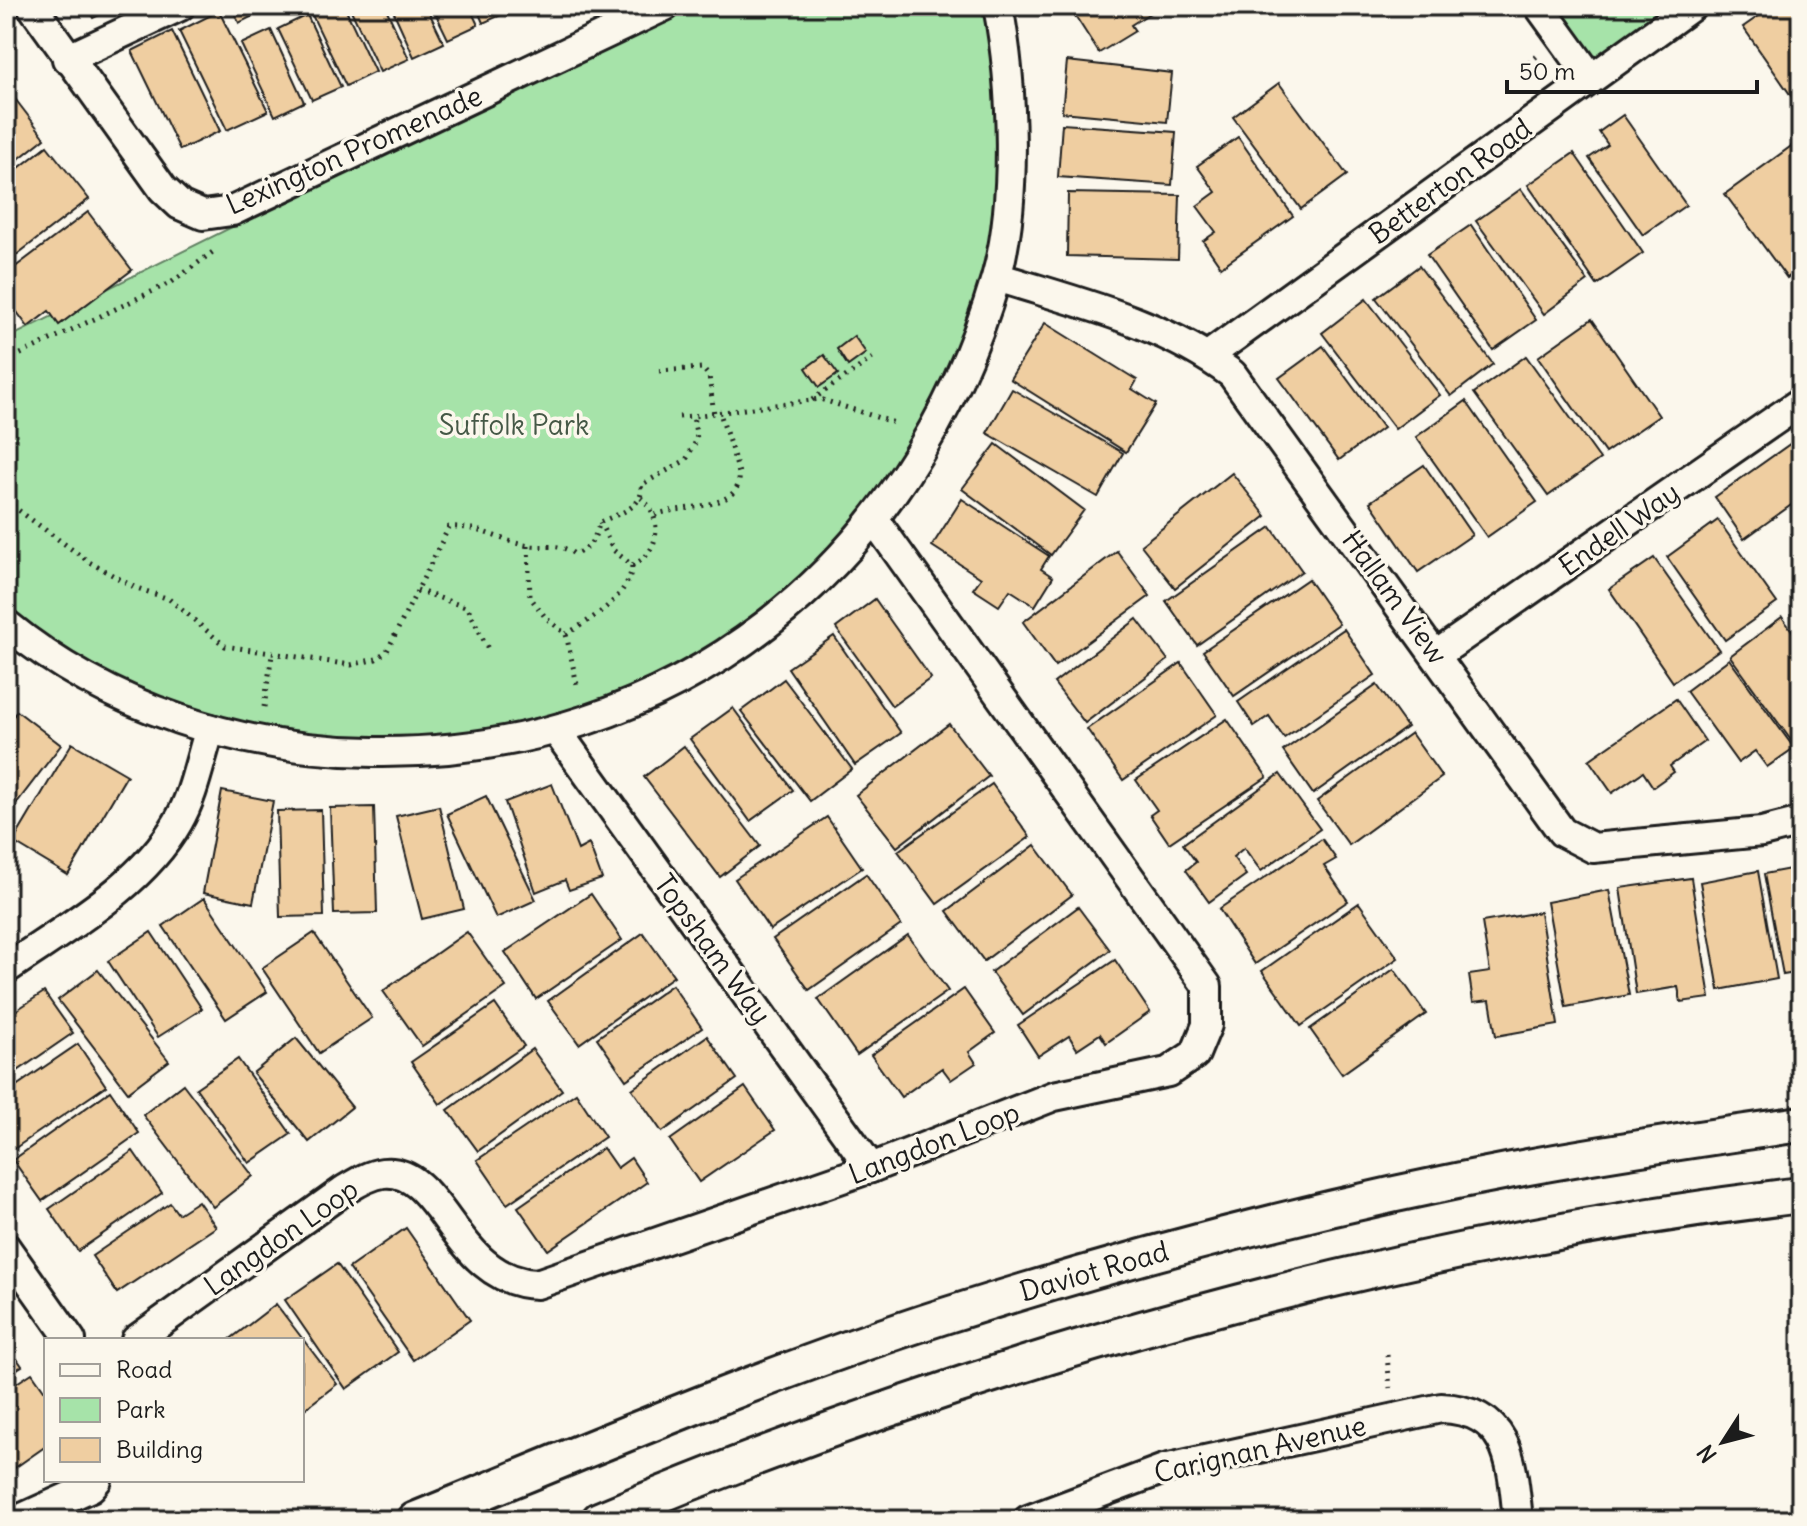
<svg xmlns="http://www.w3.org/2000/svg" width="1807" height="1526" font-family="Delius,sans-serif">
  <style>
    .green { fill: #a6e3a9; stroke: #618062; stroke-width: 2 }
    .building { fill: #efcea1; stroke: #1c1c1c; stroke-width: 2 }
    .lines { fill: none; stroke-linecap: round; stroke-linejoin: round }
    .minor-casing { stroke: #1c1c1c; stroke-width: 34 }
    .tertiary-casing { stroke: #1c1c1c; stroke-width: 40 }
    .path { stroke: #1c1c1c; stroke-width: 5; stroke-dasharray: 2 6; stroke-linecap: butt }
    .minor { stroke: #fbf7ec; stroke-width: 28 }
    .tertiary { stroke: #fbf7ec; stroke-width: 34 }
    .labels { text-anchor: middle; stroke-width: 7; stroke-linejoin: round; paint-order: stroke }
    .street-label { font-size: 28px; fill: #1c1c1c; stroke: #fbf7ec }
    .park-label { font-size: 28px; fill: #455846; stroke: #fbf7ec }
  </style>
  <rect width="100%" height="100%" fill="#fbf7ec"/>
  <filter id="ink" filterUnits="userSpaceOnUse"><feTurbulence type="fractalNoise" baseFrequency=".0125" numOctaves="2"/><feDisplacementMap in="SourceGraphic" scale="16" xChannelSelector="R" yChannelSelector="G"/><feConvolveMatrix kernelMatrix="1 2 1 2 8 2 1 2 1" color-interpolation-filters="sRGB"/></filter>
  <g filter="url(#ink)">
    <!-- green -->
    <g class="green">
      <polygon points="678,6 998,6 997,277 874,519 683,678 460,748 188,724 6,624 6,339"/>
      <polygon points="1539,6 1692,6 1591,78"/>
    </g>
    <!-- building -->
    <g class="building">
      <polygon points="87,6 118,6 93,18"/>
      <polygon points="231,6 261,6 263,11 239,23"/>
      <polygon points="330,6 344,6 375,72 346,86 312,15"/>
      <polygon points="349,6 385,6 409,59 380,72"/>
      <polygon points="391,6 426,6 444,43 414,57"/>
      <polygon points="432,6 469,6 478,25 448,39"/>
      <polygon points="476,6 521,6 483,23"/>
      <polygon points="1069,6 1161,6 1131,25 1135,31 1099,53"/>
      <polygon points="1773,6 1801,8 1801,110 1743,27"/>
      <polygon points="219,11 268,111 227,130 179,31"/>
      <polygon points="307,15 341,87 312,100 278,29"/>
      <polygon points="271,30 304,102 275,116 241,44"/>
      <polygon points="172,31 220,131 180,150 132,51"/>
      <polygon points="1067,61 1172,73 1167,122 1062,112"/>
      <polygon points="1279,83 1347,175 1301,209 1233,117"/>
      <polygon points="6,87 45,138 6,169"/>
      <polygon points="1623,115 1686,205 1643,235 1589,158 1608,145 1599,132"/>
      <polygon points="1062,124 1176,132 1172,185 1058,177"/>
      <polygon points="1238,137 1293,216 1221,267 1203,241 1216,232 1197,206 1216,192 1197,166"/>
      <polygon points="1801,139 1801,228 1798,230 1801,268 1787,278 1725,194"/>
      <polygon points="47,146 89,199 6,263 6,178"/>
      <polygon points="1574,153 1643,253 1597,285 1528,185"/>
      <polygon points="1521,189 1588,281 1544,314 1476,221"/>
      <polygon points="1068,193 1180,195 1178,259 1067,256"/>
      <polygon points="88,212 132,270 59,325 49,311 28,327 6,297 6,274"/>
      <polygon points="1471,225 1536,320 1493,350 1427,255"/>
      <polygon points="1419,266 1493,364 1451,396 1376,298"/>
      <polygon points="1366,299 1440,395 1395,429 1322,333"/>
      <polygon points="1592,319 1659,416 1605,453 1538,357"/>
      <polygon points="1045,323 1137,380 1132,389 1156,404 1126,452 1010,379"/>
      <polygon points="854,336 866,353 848,366 837,349"/>
      <polygon points="1323,346 1383,428 1339,460 1279,378"/>
      <polygon points="824,355 838,374 819,387 806,368"/>
      <polygon points="1526,356 1600,459 1548,496 1474,393"/>
      <polygon points="1012,389 1123,453 1098,497 987,433"/>
      <polygon points="1466,401 1537,502 1487,537 1416,437"/>
      <polygon points="1801,436 1801,498 1744,539 1715,497"/>
      <polygon points="996,444 1084,510 1051,555 962,489"/>
      <polygon points="1424,465 1472,535 1418,572 1370,502"/>
      <polygon points="1232,473 1266,516 1175,588 1141,545"/>
      <polygon points="962,499 1049,556 1041,569 1053,577 1035,606 1010,590 999,606 973,589 981,578 932,546"/>
      <polygon points="1718,520 1777,603 1725,640 1667,557"/>
      <polygon points="1271,527 1302,571 1197,645 1166,601"/>
      <polygon points="1117,551 1150,596 1055,666 1023,622"/>
      <polygon points="1654,558 1719,650 1673,682 1609,589"/>
      <polygon points="1308,579 1339,624 1234,696 1203,651"/>
      <polygon points="875,599 931,678 892,706 836,628"/>
      <polygon points="1782,617 1801,643 1801,754 1730,656"/>
      <polygon points="1137,619 1168,660 1085,723 1054,683"/>
      <polygon points="1344,629 1375,675 1284,738 1269,716 1254,726 1238,702"/>
      <polygon points="834,636 901,733 855,765 788,668"/>
      <polygon points="1729,659 1794,748 1767,767 1755,751 1738,763 1686,691"/>
      <polygon points="1181,663 1217,715 1123,780 1087,729"/>
      <polygon points="784,679 852,769 810,801 741,711"/>
      <polygon points="1377,685 1407,727 1313,794 1283,751"/>
      <polygon points="1676,699 1705,741 1670,766 1674,772 1653,787 1643,772 1612,793 1589,760"/>
      <polygon points="733,708 793,790 750,821 690,739"/>
      <polygon points="17,711 61,745 6,817 6,726"/>
      <polygon points="1227,719 1267,777 1169,843 1150,815 1157,810 1136,780"/>
      <polygon points="949,724 989,776 897,847 856,795"/>
      <polygon points="1411,733 1442,777 1349,845 1317,801"/>
      <polygon points="72,743 127,775 68,875 13,842"/>
      <polygon points="684,746 760,846 720,877 644,777"/>
      <polygon points="1280,774 1320,829 1261,871 1244,848 1233,857 1246,875 1209,902 1186,870 1196,862 1183,844"/>
      <polygon points="552,784 578,850 589,844 602,879 569,890 565,880 536,892 505,802"/>
      <polygon points="992,784 1030,837 937,904 898,851"/>
      <polygon points="222,791 273,801 253,903 203,893"/>
      <polygon points="486,796 536,900 496,918 447,814"/>
      <polygon points="439,806 464,909 422,919 396,816"/>
      <polygon points="374,807 377,913 334,914 330,808"/>
      <polygon points="321,810 324,916 280,917 277,811"/>
      <polygon points="827,817 862,868 770,930 735,879"/>
      <polygon points="1322,839 1336,859 1324,866 1348,901 1255,964 1219,909"/>
      <polygon points="1035,845 1072,895 984,961 947,911"/>
      <polygon points="1801,867 1801,972 1783,975 1764,874"/>
      <polygon points="1758,871 1777,979 1719,990 1700,882"/>
      <polygon points="866,874 901,925 809,990 773,939"/>
      <polygon points="1691,878 1710,998 1681,1002 1678,987 1636,994 1620,888"/>
      <polygon points="1609,890 1629,995 1566,1007 1547,902"/>
      <polygon points="591,894 622,940 536,999 505,952"/>
      <polygon points="204,898 267,992 226,1019 163,926"/>
      <polygon points="1359,903 1398,958 1301,1026 1262,971"/>
      <polygon points="1078,907 1110,950 1023,1015 991,972"/>
      <polygon points="1540,912 1558,1025 1496,1036 1490,1000 1473,1002 1469,975 1490,972 1482,922"/>
      <polygon points="151,932 202,1009 158,1037 108,961"/>
      <polygon points="467,932 506,987 422,1046 383,991"/>
      <polygon points="314,933 372,1018 319,1053 262,968"/>
      <polygon points="643,933 674,976 579,1044 548,1001"/>
      <polygon points="908,935 948,991 857,1055 818,999"/>
      <polygon points="1115,960 1150,1012 1106,1043 1100,1034 1077,1049 1069,1036 1038,1056 1018,1025"/>
      <polygon points="1394,969 1426,1014 1342,1074 1310,1029"/>
      <polygon points="98,970 169,1061 128,1092 58,1000"/>
      <polygon points="672,985 702,1028 626,1080 597,1038"/>
      <polygon points="964,989 995,1033 969,1052 976,1063 951,1080 942,1068 901,1097 871,1055"/>
      <polygon points="44,992 73,1033 6,1079 6,1017"/>
      <polygon points="495,1004 524,1046 440,1104 411,1062"/>
      <polygon points="707,1036 737,1079 662,1132 632,1089"/>
      <polygon points="296,1038 352,1107 309,1142 253,1073"/>
      <polygon points="78,1044 106,1086 8,1153 6,1093"/>
      <polygon points="532,1049 562,1090 478,1151 448,1110"/>
      <polygon points="238,1059 291,1134 249,1163 196,1088"/>
      <polygon points="183,1084 253,1176 213,1207 143,1115"/>
      <polygon points="745,1087 775,1130 699,1182 670,1140"/>
      <polygon points="110,1091 139,1133 42,1201 13,1160"/>
      <polygon points="576,1093 605,1137 507,1204 477,1160"/>
      <polygon points="603,1148 617,1168 631,1158 647,1182 548,1250 518,1207"/>
      <polygon points="133,1151 162,1193 78,1251 49,1209"/>
      <polygon points="198,1201 216,1227 117,1293 92,1256 170,1203 178,1214"/>
      <polygon points="406,1228 470,1320 413,1360 349,1268"/>
      <polygon points="337,1264 398,1352 346,1389 285,1300"/>
      <polygon points="276,1304 337,1384 302,1411 302,1340 229,1340"/>
      <polygon points="6,1343 22,1366 6,1376"/>
      <polygon points="32,1373 46,1393 46,1446 6,1474 6,1390"/>
    </g>
    <g class="lines">
      <defs>
        <g id="minor">
          <polyline points="32,6 163,189 180,205 203,215 232,211 665,6"/>
          <polyline points="1539,6 1591,78"/>
          <polyline points="67,59 180,6"/>
          <path d="M997,277C1079,303 1163,322 1232,374L1562,832L1593,848L1762,832L1801,822"/>
          <polyline points="1208,356 1692,6"/>
          <path d="M6,624C108,708 243,751 373,752C675,756 912,566 996,278C1018,202 1013,84 998,6"/>
          <polyline points="1436,655 1801,402"/>
          <polyline points="556,730 871,1168"/>
          <path d="M6,969C65,928 141,887 178,822C194,795 200,759 210,729"/>
          <polyline points="6,1248 71,1340"/>
          <path d="M136,1340L343,1191C355,1184 368,1175 383,1173C443,1166 454,1282 537,1284L871,1168L1054,1096L1168,1072L1195,1054L1207,1025V986L874,519"/>
          <polyline points="18,1520 91,1487 97,1480"/>
          <path d="M1028,1520L1164,1469L1441,1408C1511,1411 1512,1463 1518,1520"/>
        </g>
        <g id="tertiary">
          <path d="M415,1520C590,1449 764,1374 944,1316C1136,1255 1330,1204 1528,1167C1619,1150 1710,1137 1801,1124"/>
          <path d="M599,1520C982,1359 1388,1245 1801,1195"/>
        </g>
      </defs>
      <!-- minor casing -->
      <use href="#minor" class="minor-casing"/>
      <!-- tertiary casing -->
      <use href="#tertiary" class="tertiary-casing"/>
      <!-- path -->
      <g class="path">
        <polyline points="1529,63 1538,55"/>
        <polyline points="6,361 172,282 214,251"/>
        <polyline points="659,371 702,368 709,376 714,414"/>
        <polyline points="812,400 874,357"/>
        <polyline points="679,417 693,416"/>
        <path d="M6,501L89,562L134,587L169,599L225,646L351,665L376,659L387,651L449,527C479,525 503,543 531,546C549,548 560,543 574,554C591,550 595,537 600,522C617,514 645,508 641,485L686,460L697,439L693,416L820,399L898,424"/>
        <path d="M655,515C679,505 744,511 739,473L720,413"/>
        <polyline points="528,546 530,597 546,618 566,634 578,689"/>
        <path d="M632,565C660,555 664,516 641,498"/>
        <polyline points="417,590 468,608 489,651"/>
        <path d="M566,634C591,620 630,596 632,565L613,550L600,522"/>
        <polyline points="264,707 272,655"/>
        <polyline points="1387,1355 1390,1388"/>
      </g>
      <!-- minor -->
      <use href="#minor" class="minor"/>
      <!-- tertiary -->
      <use href="#tertiary" class="tertiary"/>
    </g>
  </g>
  <g class="labels">
    <!-- street labels -->
    <g class="street-label">
      <text transform="translate(354 150) rotate(-24)" y="10">Lexington Promenade</text>
      <text transform="translate(1450 181) rotate(-36)" y="10">Betterton Road</text>
      <text transform="translate(1619 529) rotate(-35)" y="10">Endell Way</text>
      <text transform="translate(1395 597) rotate(54)" y="10">Hallam View</text>
      <text transform="translate(713 949) rotate(54)" y="10">Topsham Way</text>
      <text transform="translate(934 1143) rotate(-21)" y="10">Langdon Loop</text>
      <text transform="translate(281 1237) rotate(-35)" y="10">Langdon Loop</text>
      <text transform="translate(1094 1271) rotate(-16)" y="10">Daviot Road</text>
      <text transform="translate(1260 1449) rotate(-13)" y="10">Carignan Avenue</text>
    </g>
    <!-- park labels -->
    <g class="park-label">
      <text x="514" y="435">Suffolk Park</text>
    </g>
  </g>
  <!-- margin -->
  <rect width="1807" height="1526" fill="none" stroke="#fbf7ec" stroke-width="32"/>
  <rect x="16" y="16" width="1775" height="1494" fill="none" stroke="#1c1c1c" stroke-width="3" filter="url(#ink)"/>
  <!-- legend -->
  <rect x="44" y="1338" width="260" height="144" fill="#fbf7ec" stroke="#a29f99" stroke-width="2"/>
  <rect x="60" y="1364" width="40" height="12" fill="#fbf7ec" stroke="#a29f99" stroke-width="2"/>
  <text x="116" y="1378" font-size="24" fill="#1c1c1c">Road</text>
  <rect x="60" y="1398" width="40" height="24" fill="#a6e3a9" stroke="#a29f99" stroke-width="2"/>
  <text x="116" y="1418" font-size="24" fill="#1c1c1c">Park</text>
  <rect x="60" y="1438" width="40" height="24" fill="#efcea1" stroke="#a29f99" stroke-width="2"/>
  <text x="116" y="1458" font-size="24" fill="#1c1c1c">Building</text>
  <!-- north arrow -->
  <g transform="translate(1723 1442) rotate(234)" stroke="#fbf7ec" stroke-width="6" paint-order="stroke">
  <path d="M0-6L14 30L0 20L-14 30Z" fill="#1c1c1c"/>
  <text y="-12" font-size="22" font-weight="bold" text-anchor="middle" fill="#1c1c1c">N</text>
  </g>
  <!-- scale -->
  <path d="M1507 80v12h250v-12" fill="none" stroke="#1c1c1c" stroke-width="4"/>
  <text x="1519" y="80" font-size="24" fill="#1c1c1c" stroke="#fbf7ec" stroke-width="6" paint-order="stroke">50 m</text>
</svg>
